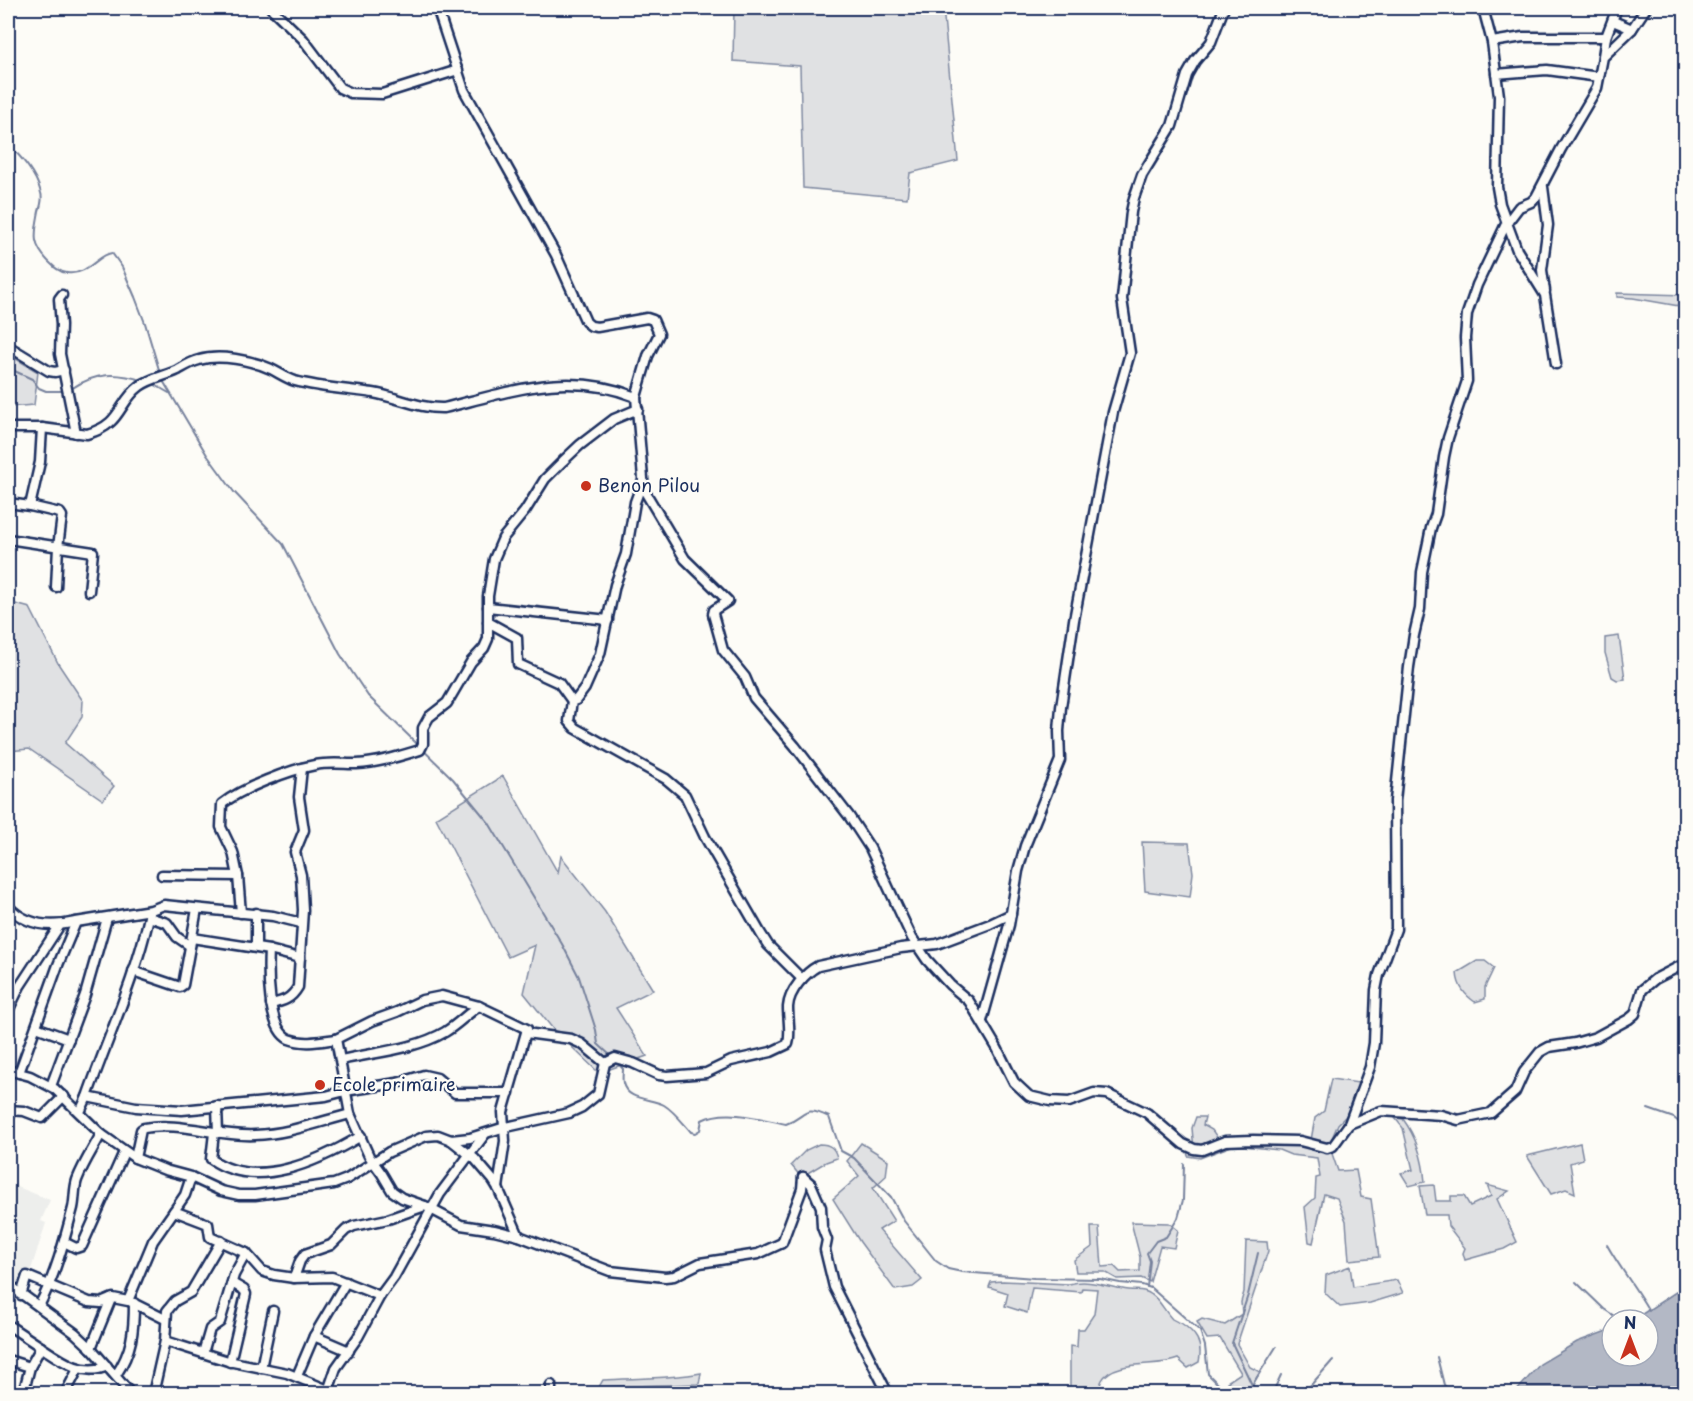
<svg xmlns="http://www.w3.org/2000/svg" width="1693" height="1401" font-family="'Playpen Sans',sans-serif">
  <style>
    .built { fill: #edeeec }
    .green { fill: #e0e1e3; stroke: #7e88a0; stroke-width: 1.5 }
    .water { fill: #b3b8c5; stroke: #76819c; stroke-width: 1.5 }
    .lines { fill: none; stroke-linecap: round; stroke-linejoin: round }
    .stream { stroke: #76819c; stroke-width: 2 }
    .street-casing { stroke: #1b2f5e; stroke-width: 13 }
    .street { stroke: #fdfcf7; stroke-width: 8 }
    .poi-dot { fill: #c8321e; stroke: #fdfcf7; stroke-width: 2 }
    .labels { text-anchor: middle; stroke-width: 4.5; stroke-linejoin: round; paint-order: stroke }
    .poi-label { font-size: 18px; fill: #1b2f5e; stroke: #fdfcf7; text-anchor: start }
  </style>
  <rect width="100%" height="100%" fill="#fdfcf7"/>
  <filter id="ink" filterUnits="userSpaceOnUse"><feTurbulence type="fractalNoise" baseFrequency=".0167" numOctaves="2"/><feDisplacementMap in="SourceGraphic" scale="12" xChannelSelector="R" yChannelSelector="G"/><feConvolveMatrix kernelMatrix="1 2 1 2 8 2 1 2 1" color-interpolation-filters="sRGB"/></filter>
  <g filter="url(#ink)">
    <!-- built -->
    <polygon class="built" points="8,1183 50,1200 41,1221 46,1223 22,1297 8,1286"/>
    <!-- green -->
    <g class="green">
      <polygon points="734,8 943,8 958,161 910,173 907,198 803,188 800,66 733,61"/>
      <polygon points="1617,293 1685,295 1685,307 1633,298 1617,297"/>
      <polygon points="8,354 38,372 34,405 8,407"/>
      <polygon points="8,602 30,608 59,665 83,701 82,717 65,743 114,786 103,800 29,749 9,751 8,743"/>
      <polygon points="1619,636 1625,679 1617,680 1612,677 1605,653 1605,638"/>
      <polygon points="503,776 558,873 561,856 605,912 653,990 616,1008 647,1056 599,1073 553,1029 524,993 535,945 508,957 436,818"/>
      <polygon points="1142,842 1189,843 1193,873 1190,897 1145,891"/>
      <path d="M1477,961H1485L1494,968L1485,987V999L1475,1002C1465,995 1458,987 1457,973Z"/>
      <polygon points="1331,1079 1359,1083 1346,1116 1338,1124 1329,1145 1338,1171 1356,1170 1361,1197 1371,1199 1379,1257 1349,1260 1346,1221 1337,1198 1324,1194 1313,1243 1309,1242 1305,1207 1315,1198 1316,1178 1320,1177 1317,1158 1291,1155 1279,1150 1234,1145 1200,1158 1188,1156 1186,1148 1194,1150 1192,1128 1196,1117 1205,1117 1203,1125 1212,1130 1221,1143 1311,1140 1315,1118 1324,1111"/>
      <path d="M1395,1118L1403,1119C1417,1138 1423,1159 1425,1182L1409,1186L1401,1173L1413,1170L1403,1128Z"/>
      <polygon points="861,1143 888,1160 886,1176 873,1188 894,1221 879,1230 922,1280 913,1287 895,1290 860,1242 833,1199 859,1176 847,1161"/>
      <polygon points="1580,1143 1583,1159 1570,1163 1575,1193 1566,1189 1551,1194 1527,1156"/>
      <path d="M819,1144C830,1144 835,1148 837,1158L826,1162L801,1177L791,1165L806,1150Z"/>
      <polygon points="1434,1185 1436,1201 1451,1201 1451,1196 1464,1196 1470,1206 1491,1196 1487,1185 1509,1191 1497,1199 1517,1242 1504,1249 1465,1260 1463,1253 1465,1248 1448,1226 1447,1215 1425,1215 1420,1186"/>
      <polygon points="1131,1222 1169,1223 1178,1230 1174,1248 1160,1246 1150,1282 1141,1278 1117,1279 1105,1272 1076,1272 1074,1260 1092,1247 1091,1227 1099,1227 1102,1267 1114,1266 1120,1272 1140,1271 1140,1257"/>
      <polygon points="1246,1241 1267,1242 1268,1251 1237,1344 1250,1367 1260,1372 1253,1385 1259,1393 1235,1393 1227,1382 1241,1373 1220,1338 1207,1339 1197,1322 1202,1319 1225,1325 1242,1314 1241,1302 1244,1292"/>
      <polygon points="1350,1266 1353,1287 1397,1280 1403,1293 1370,1303 1340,1307 1325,1293 1326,1275"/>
      <path d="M1003,1281L1069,1284C1091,1278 1108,1288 1129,1290C1138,1291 1144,1289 1152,1295C1160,1300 1165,1312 1172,1319C1175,1321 1178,1322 1181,1323C1196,1333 1203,1343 1199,1362L1188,1368L1178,1359C1157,1368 1114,1359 1102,1380C1100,1384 1099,1389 1097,1393H1070V1346L1077,1347L1078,1329H1084L1094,1314L1097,1289L1082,1288L1081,1292L1032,1288L1027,1313L1005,1306L1008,1293L989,1287L991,1282Z"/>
      <path d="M701,1373L699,1384L599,1387L603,1380C636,1378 669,1379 701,1373Z"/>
    </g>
    <!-- water -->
    <polygon class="water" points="1685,1286 1685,1393 1515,1393 1540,1364 1577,1342 1612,1329 1612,1356 1648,1356 1648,1320 1633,1320"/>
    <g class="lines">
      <!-- stream -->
      <g class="stream">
        <path d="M8,144C21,157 36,173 41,193C43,199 41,205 39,211C35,234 31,243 48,261C54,267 59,272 67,273C88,276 98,254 112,253L122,267L135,297L145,323L160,373"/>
        <polyline points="8,368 32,379 39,388 46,391 66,391"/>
        <polyline points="162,379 207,455 234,492 283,544 340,654 368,696 453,779 489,823 562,944 579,977 596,1030 598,1044 611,1056"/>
        <polyline points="150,382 169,393"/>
        <path d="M71,389C96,372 116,372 145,381"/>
        <path d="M617,1062L623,1069C623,1073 622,1079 623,1083C627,1101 652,1098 664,1105C674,1111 683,1123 691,1132L695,1133L700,1130L702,1120C726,1108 762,1119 786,1124C807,1117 802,1104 829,1117L841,1151L854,1158L891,1197L904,1221L936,1261L948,1269L962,1272L1034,1278L1100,1279L1120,1283L1142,1285L1151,1288L1200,1331L1205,1346L1208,1374L1228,1394"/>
        <polyline points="1648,1109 1674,1118 1686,1128"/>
        <path d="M1607,1245C1620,1268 1636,1288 1649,1311"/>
        <polyline points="1258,1253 1248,1295 1232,1343 1252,1385 1259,1394"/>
        <polyline points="1576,1282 1604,1309 1620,1320"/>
        <polyline points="1147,1287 1150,1261 1147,1253 1156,1241 1166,1237 1178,1218 1183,1200 1184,1164"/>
        <polyline points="1437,1357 1444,1385 1454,1394"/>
        <polyline points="1252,1385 1276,1347"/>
        <polyline points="1272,1394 1281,1375"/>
        <polyline points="1303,1394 1333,1360"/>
      </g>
      <defs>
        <g id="street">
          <polyline points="271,8 303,39 340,88 351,93 382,94 458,70"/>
          <polyline points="437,8 464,90 556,255 586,322 591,326 597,327 647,318 653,320 659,334 648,356 636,397"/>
          <polyline points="1483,8 1492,42 1499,96 1497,187 1500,204 1517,250 1545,295 1556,364"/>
          <polyline points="1613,21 1632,29"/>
          <polyline points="1492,42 1523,37 1606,37"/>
          <polyline points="1603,56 1606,37 1617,8"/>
          <polyline points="1496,74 1547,70 1599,77"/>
          <polyline points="1543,187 1548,225 1542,270 1545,291"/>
          <polyline points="62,295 59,299 61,325 60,354 76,433"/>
          <polyline points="8,346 49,371 55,372 64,370"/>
          <path d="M8,428H42L87,434C123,424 117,403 140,386C151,378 166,376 178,370C185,366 191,362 199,360C220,354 251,360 271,369C279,373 286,378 295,381C321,388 347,389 373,393C397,397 420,409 444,408C512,391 568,370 636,397L644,490L685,559L728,601L714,610L713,614L723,650L745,677L754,698L795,746L849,816L870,848L912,938L927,960L950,985L969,1001L997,1048L1014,1082L1029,1096L1050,1101L1069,1102L1094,1093L1107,1094L1147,1113L1183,1144L1194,1149L1202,1150L1225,1141L1253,1140L1300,1141L1327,1148L1333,1146L1349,1124L1381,1111L1441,1115L1458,1120L1491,1113L1515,1092L1524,1072L1540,1052L1549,1047L1575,1043L1596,1037L1629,1019L1635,1014L1642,990L1655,979L1686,963"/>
          <polyline points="642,483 635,502 626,554 615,585 600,654 585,688 576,700 572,701 569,721 575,728 666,779 685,795 705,837 761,934 768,945 802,979"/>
          <polyline points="8,503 30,506 40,462 42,428"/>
          <polyline points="30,506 60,513 62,516 58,547 56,587"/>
          <polyline points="8,539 93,552 89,591"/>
          <polyline points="488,607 608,620"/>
          <polyline points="488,622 517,638 518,664 559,683 572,701"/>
          <polyline points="162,875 238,876"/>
          <path d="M8,906C26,926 50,928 76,922"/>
          <polyline points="150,913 149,917 167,923 177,937 190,946"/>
          <path d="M241,913L238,876L233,852L221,827L222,804C242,788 289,770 315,765C329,762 343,764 357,764C378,763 400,756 420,750L423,744V728L429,717L447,703L471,662L484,648L488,639V596L494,559L503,538L525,511L545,479L563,461L580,445L614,419L638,409"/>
          <polyline points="192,938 269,950 300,958"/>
          <polyline points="256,947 256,913"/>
          <path d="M269,950C268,970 267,1029 289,1039C305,1045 321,1041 336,1039L350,1114L369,1156L382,1174L392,1191L402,1198L425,1206L461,1225L494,1230L519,1236"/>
          <polyline points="133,971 180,987 183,985 197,909"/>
          <path d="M271,1004C284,1001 291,999 298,987L303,910L301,875L295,852L304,830L299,797L302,768"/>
          <polyline points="8,1011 20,986 60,925"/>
          <polyline points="982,1021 1009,925 1018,871 1025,846 1060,760 1059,731 1061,707 1074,620 1113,412 1130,353 1122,299 1131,212 1134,198 1142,175 1172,126 1187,75 1195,61 1211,42 1224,8"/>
          <polyline points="36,1027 69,1039"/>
          <polyline points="526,1033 571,1039 582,1044 605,1063"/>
          <polyline points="336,1039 372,1021 397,1012 422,1000 442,996 479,1006 527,1029 503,1112 505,1141 498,1188"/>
          <path d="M341,1060C375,1052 414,1050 445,1032C457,1025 467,1014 479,1006"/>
          <path d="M8,1070L30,1076L55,1089L101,1134L135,1158L165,1170L191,1177L221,1191L239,1195H255L334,1184L347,1179L389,1152L426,1136L438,1135L451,1140L470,1138L502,1128L569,1113L582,1107L598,1094L605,1063L615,1058L633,1063L659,1075L667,1076L706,1073L731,1061L771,1052L788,1044C791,1032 788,1020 788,1007C789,991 805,973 818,966L901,948L937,944L990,924L1011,914"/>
          <polyline points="19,1073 58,965 76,922 151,910 164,905 273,916 301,923"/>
          <polyline points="51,1086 85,995 107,918"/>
          <path d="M87,1097C108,1037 135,979 149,917"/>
          <polyline points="217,1106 218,1133"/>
          <polyline points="8,1110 24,1111 42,1118 64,1096"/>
          <polyline points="80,1112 87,1097 136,1107 182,1110 326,1096 345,1091 397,1083 424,1075 437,1078 455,1093 509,1093"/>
          <polyline points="1349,1124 1370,1067 1374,1043 1376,990 1379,975 1396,929 1395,801 1409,667 1414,635 1420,609 1422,572 1431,528 1436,514 1444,457 1448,438 1467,381 1465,338 1467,314 1477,285 1506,224 1519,207 1531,202 1536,197 1561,149 1597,88 1603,57 1632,29 1646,8"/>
          <path d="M214,1133L211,1159C256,1191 319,1161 361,1136"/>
          <polyline points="451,1140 475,1159 493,1180 498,1188 519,1236 610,1271 665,1277 674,1276 700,1263 758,1254 782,1243 802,1189 803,1177"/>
          <path d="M135,1158L141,1130L144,1128C178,1121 219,1137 255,1135C287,1134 319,1122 350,1114"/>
          <polyline points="191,1177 185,1195 174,1211 208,1224 210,1237 246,1253 262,1271 274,1275 294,1278"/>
          <polyline points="803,1177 811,1184 821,1207 822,1227 827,1240 825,1250 834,1287 888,1394"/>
          <polyline points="64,1242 76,1248 82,1246 124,1152"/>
          <polyline points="8,1284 75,1333 91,1348 131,1394"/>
          <polyline points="21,1295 27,1276 89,1302 101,1303 113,1298 128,1301 153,1241 174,1211"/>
          <polyline points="380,1296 332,1277 294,1278 300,1261 305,1254 331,1245 346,1230 354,1226 388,1219 425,1206"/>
          <polyline points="131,1302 165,1319"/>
          <path d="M39,1306C55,1276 64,1242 73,1208C75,1199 74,1189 77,1180C83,1164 93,1149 101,1134"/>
          <polyline points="8,1325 41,1347"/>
          <polyline points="314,1336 346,1282"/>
          <polyline points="165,1341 228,1361 287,1373 328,1390"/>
          <polyline points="91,1348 111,1299"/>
          <polyline points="203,1353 210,1329 220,1322 234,1275 246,1253"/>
          <path d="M8,1360L30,1367L41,1347C62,1361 83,1377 107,1366"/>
          <polyline points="230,1362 246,1294 244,1290 232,1283"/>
          <polyline points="261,1368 273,1311"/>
          <path d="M116,1375C132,1351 134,1332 134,1303"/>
          <polyline points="297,1376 314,1336 349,1351"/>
          <polyline points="551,1385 551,1394"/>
          <polyline points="8,1390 17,1394"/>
          <polyline points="23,1394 30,1367"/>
          <polyline points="65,1394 78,1369"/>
          <polyline points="153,1394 165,1341 167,1311 175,1301 191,1292 221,1241"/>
          <polyline points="327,1394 336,1368 358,1337 380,1296 394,1277 440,1194 485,1134"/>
        </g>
      </defs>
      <!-- street casing -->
      <use href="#street" class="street-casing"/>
      <!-- street -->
      <use href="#street" class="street"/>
    </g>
  </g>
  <!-- markers -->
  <g class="poi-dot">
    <circle cx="586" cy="486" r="6"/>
    <circle cx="320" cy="1085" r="6"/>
  </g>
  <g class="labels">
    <!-- poi labels -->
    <g class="poi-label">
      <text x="598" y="492">Benon Pilou</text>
      <text x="332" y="1091">Ecole primaire</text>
    </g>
  </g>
  <!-- margin -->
  <rect width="1693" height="1401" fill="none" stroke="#fdfcf7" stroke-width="30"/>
  <rect x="15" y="15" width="1663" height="1371" fill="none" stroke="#1b2f5e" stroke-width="2" filter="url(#ink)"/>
  <!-- north arrow -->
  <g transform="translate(1630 1338)"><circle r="28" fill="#fdfcf7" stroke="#a3aaba" stroke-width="1.5"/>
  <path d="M0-4.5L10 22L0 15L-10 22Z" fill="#c8321e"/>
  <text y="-9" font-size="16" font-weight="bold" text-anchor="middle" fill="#1b2f5e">N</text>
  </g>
</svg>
